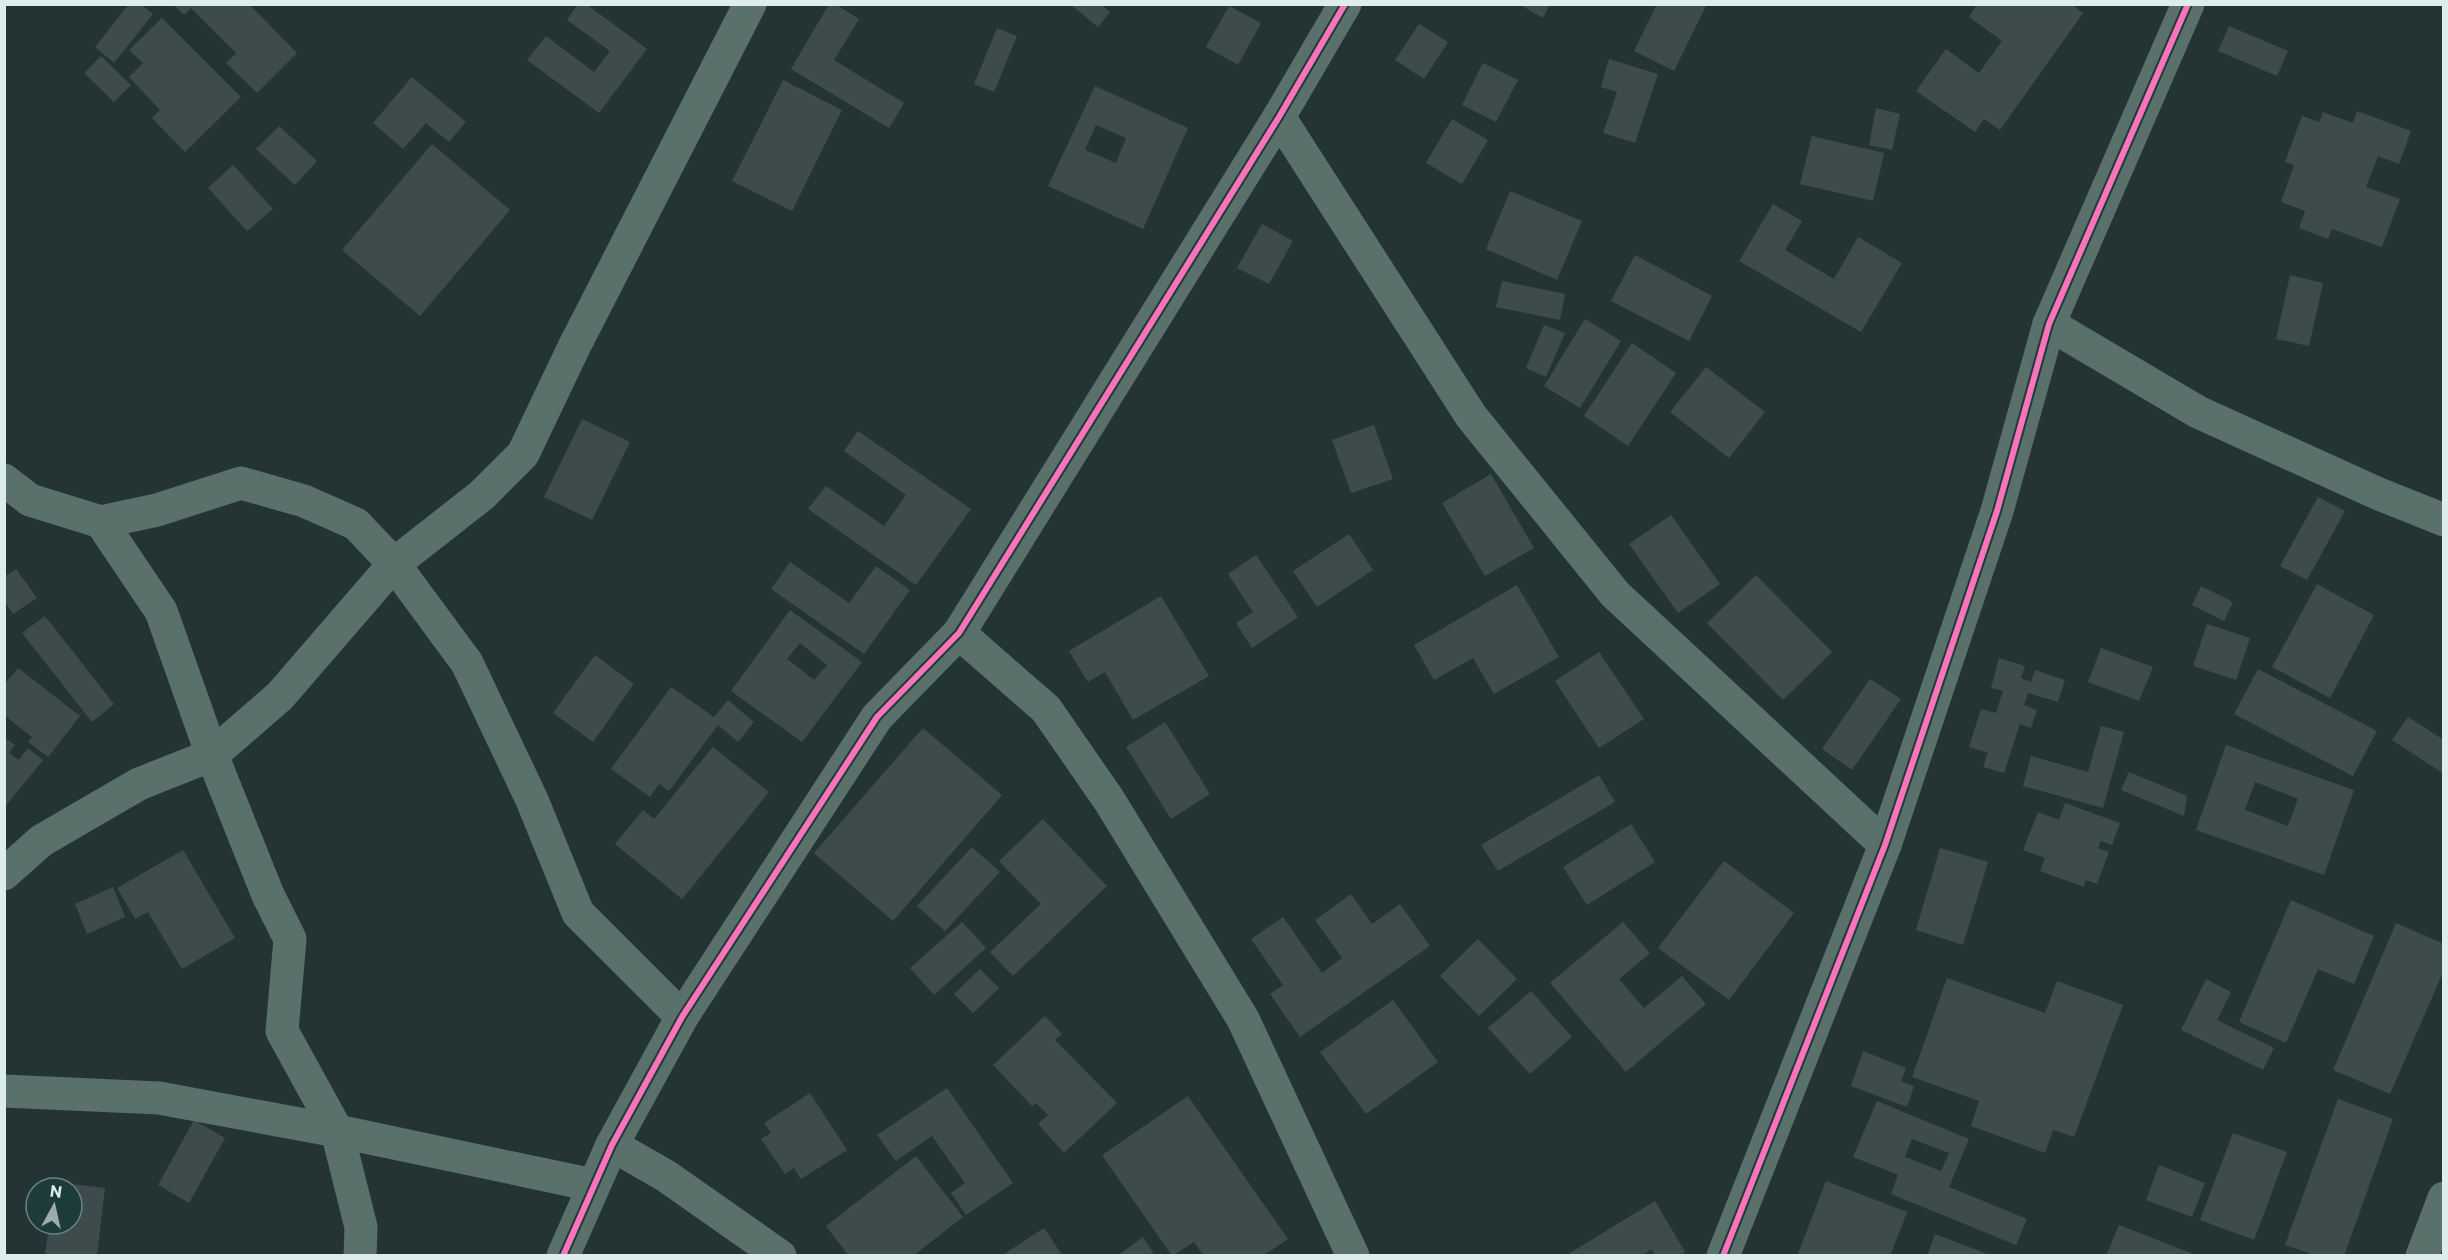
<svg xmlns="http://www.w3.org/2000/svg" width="2448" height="1260" font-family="Commissioner,sans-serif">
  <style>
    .building { fill: #3e4b4d; fill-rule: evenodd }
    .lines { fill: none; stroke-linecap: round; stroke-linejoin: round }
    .street { stroke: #5a706a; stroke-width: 33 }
    .cycleway-casing { stroke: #1d3b3b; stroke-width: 10 }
    .cycleway { stroke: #fb73b8; stroke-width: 6 }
  </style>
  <rect width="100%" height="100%" fill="#243434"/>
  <!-- building -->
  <g class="building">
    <polygon points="129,4 141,4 153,14 114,63 95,47"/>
    <polygon points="173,4 249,4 297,53 257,93 226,63 236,53 191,8 184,15"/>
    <polygon points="578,4 586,4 647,49 599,113 527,60 546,36 594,72 610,51 567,20"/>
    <polygon points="829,4 835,4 859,19 834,60 904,103 889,128 791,69"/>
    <polygon points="1070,4 1100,4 1110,12 1098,27"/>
    <polygon points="1519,4 1550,4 1543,18"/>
    <polygon points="1657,4 1707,4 1674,71 1634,51"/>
    <polygon points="1977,4 2071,4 2083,13 2000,130 1984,119 1975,132 1916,91 1946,49 1979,73 2002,41 1969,17"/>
    <polygon points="1229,6 1261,23 1238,65 1206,47"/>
    <polygon points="162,18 241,97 185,152 152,118 160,110 129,77 143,63 129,50"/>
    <polygon points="1419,24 1448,42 1424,79 1395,60"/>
    <polygon points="2229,26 2288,51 2277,76 2218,51"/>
    <polygon points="997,28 1017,36 994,92 974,84"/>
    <polygon points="101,56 131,85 114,102 84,73"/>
    <polygon points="1609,59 1658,74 1635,143 1603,133 1617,92 1601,87"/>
    <polygon points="1483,63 1518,80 1496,122 1462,105"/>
    <polygon points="412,77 466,122 449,142 426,123 403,149 373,123"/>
    <polygon points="783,80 842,110 792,211 732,181"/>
    <path d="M1095,86L1188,128L1143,229L1048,186ZM1096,125L1126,138L1116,163L1085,150Z"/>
    <polygon points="1876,108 1900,114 1892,150 1869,145"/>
    <polygon points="2357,111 2411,131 2399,164 2378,156 2366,187 2400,199 2382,247 2332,229 2328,239 2299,228 2305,211 2281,202 2294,165 2285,162 2302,116 2319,122 2323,112 2353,123"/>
    <polygon points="1452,119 1488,140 1462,184 1426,163"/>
    <polygon points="279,126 317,161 295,185 256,149"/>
    <polygon points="1812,136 1884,153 1873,201 1800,184"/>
    <polygon points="432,144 510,210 420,316 342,250"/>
    <polygon points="233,165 273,209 247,231 208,188"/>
    <polygon points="1510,191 1582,221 1557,280 1486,249"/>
    <polygon points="1773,204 1802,221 1785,250 1834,279 1858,237 1902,263 1861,332 1739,261"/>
    <polygon points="1262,224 1293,241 1269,284 1237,268"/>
    <polygon points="1635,255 1712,296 1689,341 1611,301"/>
    <polygon points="2290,275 2323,283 2309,346 2276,339"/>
    <polygon points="1502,281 1565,294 1560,320 1496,307"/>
    <polygon points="1585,319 1621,341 1580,408 1544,386"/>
    <polygon points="1544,325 1565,333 1546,377 1526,368"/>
    <polygon points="1632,343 1676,373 1628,446 1584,416"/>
    <polygon points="1706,367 1765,412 1729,458 1670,412"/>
    <polygon points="582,419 630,442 592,520 544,497"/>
    <polygon points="1374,425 1393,479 1351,493 1332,440"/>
    <polygon points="858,431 971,509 916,585 808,509 826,486 884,526 906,495 844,451"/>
    <polygon points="1491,474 1534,548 1485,576 1442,503"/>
    <polygon points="2318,497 2345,511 2307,580 2280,566"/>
    <polygon points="1671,515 1720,584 1678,613 1629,544"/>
    <polygon points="1349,534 1373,570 1317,607 1293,571"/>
    <polygon points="1256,555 1298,617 1252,648 1236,623 1253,612 1228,574"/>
    <polygon points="790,562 849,603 876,566 910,590 864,654 771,589"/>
    <polygon points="16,569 37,598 13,614 4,601 4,577"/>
    <polygon points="1756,575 1832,652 1783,700 1707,623"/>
    <polygon points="2317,584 2374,615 2330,698 2272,667"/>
    <polygon points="1517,585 1559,657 1494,694 1473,658 1434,680 1414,645"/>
    <polygon points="2201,586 2233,602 2224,621 2192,605"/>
    <polygon points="1161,596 1209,676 1133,720 1105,672 1088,682 1069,651"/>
    <path d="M790,610L862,662L802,742L731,691ZM800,643L827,665L814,680L787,659Z"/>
    <polygon points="45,616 114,704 92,722 22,633"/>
    <polygon points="2207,624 2250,638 2236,680 2193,666"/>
    <polygon points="2101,648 2153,667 2139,701 2088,682"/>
    <polygon points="1599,652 1644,719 1599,748 1555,681"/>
    <polygon points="595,655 634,684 593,742 553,713"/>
    <polygon points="1999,658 2025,666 2021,678 2031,682 2035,670 2065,680 2058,702 2028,693 2024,705 2037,710 2031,728 2020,724 2004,773 1983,767 1988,753 1969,747 1981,709 1996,713 2003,691 1991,688"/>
    <polygon points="18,668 80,716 48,757 28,742 32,737 4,715 4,685"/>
    <polygon points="2258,669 2377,731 2353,776 2234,714"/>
    <polygon points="1870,679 1901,699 1852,770 1822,749"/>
    <polygon points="671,687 714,717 728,700 754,722 738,742 718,725 669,791 659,784 650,797 611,769"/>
    <polygon points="2408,717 2444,740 2444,774 2392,740"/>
    <polygon points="1165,722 1210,794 1171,819 1126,747"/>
    <polygon points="2101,726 2124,732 2103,808 2023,786 2031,756 2088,772"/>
    <polygon points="923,728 1002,795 893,921 814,853"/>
    <polygon points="4,737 15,745 9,753 19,760 28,748 43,760 4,808"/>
    <path d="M2226,745L2354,790L2324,875L2196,830ZM2255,782L2298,799L2288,826L2245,810Z"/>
    <polygon points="713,747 769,792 682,899 615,844 643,810 654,819"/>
    <polygon points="2129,772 2187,796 2184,816 2121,790"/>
    <polygon points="1599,775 1615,802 1498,871 1481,845"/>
    <polygon points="2065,803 2120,823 2112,845 2101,841 2098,848 2109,852 2097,884 2086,880 2084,887 2040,871 2045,858 2023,850 2038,812 2059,820"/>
    <polygon points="1043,819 1107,886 1013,976 990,952 1041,904 999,861"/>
    <polygon points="1631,824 1655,862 1587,905 1563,867"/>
    <polygon points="972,847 1000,872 945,931 917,906"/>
    <polygon points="1940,848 1988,862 1963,945 1916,930"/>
    <polygon points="183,850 235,938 182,969 148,912 135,919 117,888"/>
    <polygon points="1724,861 1794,913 1729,1000 1658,948"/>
    <polygon points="113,887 125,917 87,934 75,904"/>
    <polygon points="1351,894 1372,924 1400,904 1430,946 1300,1037 1270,994 1283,985 1251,939 1283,917 1322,973 1342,958 1315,920"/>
    <polygon points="2291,900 2374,936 2354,984 2318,969 2286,1043 2239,1022"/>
    <polygon points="962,922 986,948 934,995 910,968"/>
    <polygon points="1623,922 1650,953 1619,979 1644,1008 1682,976 1706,1004 1626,1072 1550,983"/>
    <polygon points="2396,923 2444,944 2444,970 2390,1094 2333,1070"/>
    <polygon points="1478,939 1517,979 1479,1016 1440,976"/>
    <polygon points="980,969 999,988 973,1013 954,994"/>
    <polygon points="1947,978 2045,1013 2057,981 2123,1005 2074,1137 2053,1130 2045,1153 1971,1126 1979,1101 1912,1077"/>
    <polygon points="2206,979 2231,992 2217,1020 2274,1048 2263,1070 2181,1030"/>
    <polygon points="1531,991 1572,1037 1530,1074 1488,1028"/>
    <polygon points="1393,1000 1438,1062 1366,1114 1320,1052"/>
    <polygon points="1045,1016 1062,1034 1055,1040 1117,1103 1064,1153 1038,1124 1048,1115 1036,1103 1032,1106 993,1065"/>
    <polygon points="1863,1051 1906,1068 1901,1081 1914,1086 1907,1107 1851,1086"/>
    <polygon points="947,1088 1013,1183 966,1215 951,1193 965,1183 932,1136 896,1161 877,1135"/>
    <polygon points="810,1093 847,1150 801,1179 794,1168 785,1174 761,1139 771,1133 764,1123"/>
    <polygon points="1188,1096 1288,1239 1263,1256 1204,1256 1194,1242 1172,1256 1102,1155"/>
    <polygon points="2338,1099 2393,1119 2344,1256 2317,1256 2285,1245"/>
    <path d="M1877,1101L1969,1139L1949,1187L2027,1219L2016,1245L1891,1194L1898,1175L1853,1157ZM1912,1139L1949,1153L1941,1171L1905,1157Z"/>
    <polygon points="194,1120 225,1138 189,1203 158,1185"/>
    <polygon points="2233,1133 2287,1152 2254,1240 2200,1220"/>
    <polygon points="916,1156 963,1217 913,1256 849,1256 826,1226"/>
    <polygon points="2159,1165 2205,1183 2192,1217 2146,1200"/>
    <polygon points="1826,1181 1907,1212 1890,1256 1797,1256"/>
    <polygon points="55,1182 105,1188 97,1256 45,1256 49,1224 72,1224 72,1188 54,1188"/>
    <polygon points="1655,1201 1685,1252 1680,1256 1655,1256 1652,1249 1641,1256 1565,1256"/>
    <polygon points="2119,1225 2191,1253 2190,1256 2106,1256"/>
    <polygon points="1044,1228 1063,1256 1001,1256"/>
    <polygon points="1935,1234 1990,1255 1990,1256 1927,1256"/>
    <polygon points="1143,1237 1155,1256 1117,1256"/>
  </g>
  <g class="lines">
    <!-- street -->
    <g class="street">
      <polyline points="1279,117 1471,416 1615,594 1885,845"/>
      <polyline points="2049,324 2198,412 2379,494 2444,520"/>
      <polyline points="4,480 30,500 101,522 157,510 241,483 304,501 356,524 394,564 467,663 532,800 578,913 682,1017"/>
      <polyline points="101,522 161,611 212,755 268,895 290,939 282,1031 337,1131 361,1227 360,1256"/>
      <polyline points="959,633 1046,709 1109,800 1243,1019 1353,1256"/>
      <polyline points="4,874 41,841 89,813 139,784 212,755 280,696 394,564 482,495 523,454 574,347 750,4"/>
      <polyline points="4,1091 159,1098 337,1131 593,1185"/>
      <polyline points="612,1145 666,1176 780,1256"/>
      <polyline points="563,1256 612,1145 682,1017 877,717 959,633 1279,117 1345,4"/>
      <polyline points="1723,1256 1885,845 1997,511 2049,324 2188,4"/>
      <polyline points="2422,1256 2444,1198"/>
    </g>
    <defs>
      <g id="cycleway">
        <polyline points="563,1256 612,1145 682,1017 877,717 959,633 1279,117 1345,4"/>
        <polyline points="1723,1256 1885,845 1997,511 2049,324 2188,4"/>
      </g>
    </defs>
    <!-- cycleway casing -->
    <use href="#cycleway" class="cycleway-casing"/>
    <!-- cycleway -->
    <use href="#cycleway" class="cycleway"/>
  </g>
  <!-- border -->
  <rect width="2448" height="1260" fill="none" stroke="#ddedee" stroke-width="12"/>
  <!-- north arrow -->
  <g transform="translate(54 1206) rotate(8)"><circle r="28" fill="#1d3b3b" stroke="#6a8283" stroke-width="1.5"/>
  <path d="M0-4.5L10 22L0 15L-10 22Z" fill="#9cacad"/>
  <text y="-9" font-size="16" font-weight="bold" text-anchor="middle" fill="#ddedee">N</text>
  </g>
</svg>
